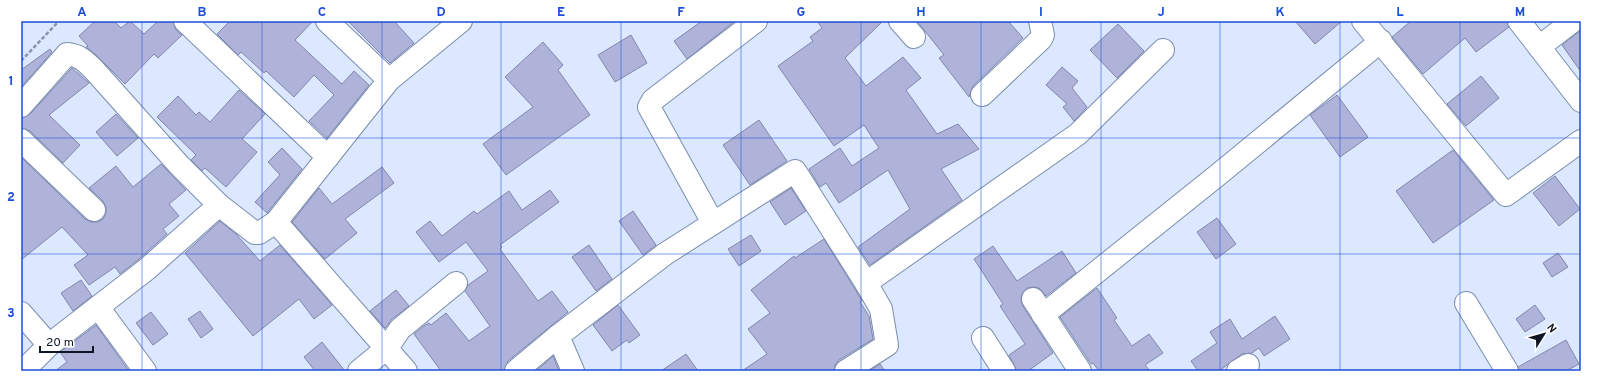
<svg xmlns="http://www.w3.org/2000/svg" width="1602" height="392" font-family="Overpass,sans-serif">
  <style>
    .building { fill: #afb3da; stroke: #8386ac }
    .lines { fill: none; stroke-linecap: round; stroke-linejoin: round }
    .minor-casing { stroke: #798eb0; stroke-width: 24 }
    .path { stroke: #8b95a8; stroke-width: 2.5; stroke-dasharray: 4 2; stroke-linecap: butt }
    .minor { stroke: #fff; stroke-width: 22 }
    .grid { fill: none; stroke: #1d4ed8; stroke-width: 1; stroke-opacity: 0.55 }
    .neatline { fill: none; stroke: #1d4ed8; stroke-width: 1.5 }
    .grid-label { font-size: 13px; text-anchor: middle; font-weight: bold; fill: #1d4ed8 }
  </style>
  <rect width="100%" height="100%" fill="#dbe8ff"/>
  <!-- building -->
  <g class="building">
    <polygon points="95,21 114,21 121,28 130,21 144,34 158,21 173,21 176,30 182,35 158,58 154,54 125,84 97,56 86,47 88,46 79,36"/>
    <polygon points="230,21 313,21 295,40 342,84 354,71 369,85 327,138 309,121 334,95 314,75 294,97 266,71 264,73 241,52 238,55 217,34"/>
    <polygon points="348,21 394,21 414,43 390,63"/>
    <polygon points="702,21 735,21 687,59 674,41"/>
    <polygon points="817,21 883,21 845,58 866,86 903,57 921,78 906,90 937,134 958,124 979,149 941,169 962,200 870,265 858,247 910,209 888,170 839,203 826,183 820,187 809,169 840,148 852,166 879,148 864,125 834,146 778,66 813,41 810,37 822,28"/>
    <polygon points="917,21 1008,21 1023,38 973,86 969,97 939,58 944,55"/>
    <polygon points="1295,21 1342,21 1315,44"/>
    <polygon points="1411,21 1507,21 1509,27 1476,52 1465,38 1423,74 1392,37"/>
    <polygon points="1118,24 1144,51 1117,78 1090,50"/>
    <polygon points="1581,30 1581,72 1562,45"/>
    <polygon points="631,35 647,63 615,82 598,55"/>
    <polygon points="543,42 563,65 558,70 590,115 506,175 483,144 533,107 505,77"/>
    <polygon points="50,49 52,52 21,87 21,70"/>
    <polygon points="1062,67 1078,81 1072,88 1087,107 1074,121 1063,107 1067,104 1046,85"/>
    <polygon points="72,68 89,83 49,115 80,145 63,163 30,131 21,128 21,118 30,114"/>
    <polygon points="1481,76 1499,98 1466,126 1447,104"/>
    <polygon points="239,90 265,114 242,139 257,152 226,187 205,168 202,171 191,160 196,155 157,117 178,96 196,115 199,112 210,122"/>
    <polygon points="1337,95 1368,137 1340,157 1310,115"/>
    <polygon points="116,114 138,138 117,156 96,132"/>
    <polygon points="759,120 787,161 750,185 723,145"/>
    <polygon points="282,148 302,169 267,213 255,202 280,175 268,162"/>
    <polygon points="1453,150 1494,200 1433,243 1396,191"/>
    <polygon points="21,157 85,219 91,222 98,222 103,219 106,213 106,207 103,201 89,188 116,166 133,187 161,164 186,190 169,204 179,216 163,229 167,234 139,259 120,274 115,267 89,285 74,265 88,255 62,227 21,260"/>
    <polygon points="382,167 394,183 345,219 357,233 325,259 292,222 319,188 332,204"/>
    <polygon points="1555,176 1580,209 1559,226 1533,193"/>
    <polygon points="791,188 806,211 785,225 770,202"/>
    <polygon points="550,190 559,202 500,245 502,247 500,249 538,301 552,291 568,312 508,361 504,371 441,371 414,334 425,325 429,323 431,325 446,313 469,341 490,326 465,291 468,285 488,271 466,242 439,262 416,232 430,221 442,236 474,211 477,214 509,191 522,210"/>
    <polygon points="633,211 656,245 643,255 619,221"/>
    <polygon points="1217,218 1236,244 1216,259 1197,232"/>
    <polygon points="220,221 236,234 260,261 280,245 332,305 314,319 299,299 253,336 185,253"/>
    <polygon points="751,235 761,251 739,266 728,249"/>
    <polygon points="824,239 855,289 862,301 860,302 869,316 873,339 839,360 835,365 834,371 742,371 767,354 748,329 770,313 751,290 794,256 795,258"/>
    <polygon points="589,245 612,279 596,291 572,257"/>
    <polygon points="993,246 1017,281 1062,251 1076,273 1046,296 1039,288 1033,287 1027,288 1022,294 1021,300 1023,306 1053,353 1028,371 1017,371 1009,355 1025,344 1000,306 1003,304 974,259"/>
    <polygon points="1558,253 1568,267 1552,277 1543,263"/>
    <polygon points="81,280 92,296 73,311 61,293"/>
    <polygon points="1097,288 1117,318 1114,320 1132,346 1149,334 1163,353 1145,365 1150,371 1099,371 1093,363 1091,364 1060,317"/>
    <polygon points="396,290 409,306 392,319 385,328 370,311"/>
    <polygon points="618,305 640,335 629,343 627,340 612,351 593,325"/>
    <polygon points="1535,305 1545,319 1525,332 1516,319"/>
    <polygon points="200,311 213,329 201,338 188,319"/>
    <polygon points="151,312 168,334 153,345 136,323"/>
    <polygon points="1275,316 1290,339 1264,356 1259,348 1252,353 1242,354 1219,371 1198,371 1191,361 1217,343 1210,332 1230,319 1242,339"/>
    <polygon points="96,325 129,371 55,371 67,362 60,352"/>
    <polygon points="1566,340 1579,364 1566,371 1519,371 1518,367"/>
    <polygon points="322,342 345,371 315,371 304,357"/>
    <polygon points="686,354 698,371 661,371"/>
    <polygon points="553,356 559,371 536,371"/>
    <polygon points="880,364 885,371 869,371"/>
  </g>
  <g class="lines">
    <defs>
      <g id="minor">
        <polyline points="185,21 328,157"/>
        <polyline points="327,21 389,80"/>
        <polyline points="900,21 914,37"/>
        <polyline points="1363,21 1506,195 1581,141"/>
        <polyline points="1519,21 1581,101"/>
        <polyline points="1539,47 1573,21"/>
        <polyline points="982,95 1041,39 1043,35 1040,21"/>
        <path d="M21,106L67,54C80,55 86,62 95,71L179,165L219,205L255,233H259L276,222L389,80L461,21"/>
        <polyline points="21,140 94,210"/>
        <polyline points="276,222 406,371"/>
        <polyline points="713,223 649,107 653,100 756,21"/>
        <polyline points="1033,299 1080,371"/>
        <polyline points="1466,303 1507,371"/>
        <polyline points="98,307 145,371"/>
        <polyline points="21,313 49,345"/>
        <polyline points="1043,315 1219,174 1381,41"/>
        <polyline points="558,336 665,254 795,171 866,283 1078,134 1163,50"/>
        <polyline points="983,338 1004,371"/>
        <polyline points="23,371 49,345 147,269 219,205"/>
        <polyline points="359,371 387,348 400,329 456,283"/>
        <polyline points="516,371 558,336 573,371"/>
        <polyline points="846,371 887,345 881,309 866,283"/>
        <polyline points="1238,371 1248,365"/>
      </g>
    </defs>
    <!-- minor casing -->
    <use href="#minor" class="minor-casing"/>
    <!-- path -->
    <polyline class="path" points="21,61 59,21"/>
    <!-- minor -->
    <use href="#minor" class="minor"/>
  </g>
  <!-- grid -->
  <path class="grid" d="M142,21V371M262,21V371M382,21V371M501,21V371M621,21V371M741,21V371M861,21V371M981,21V371M1101,21V371M1220,21V371M1340,21V371M1460,21V371M21,138H1581M21,254H1581"/>
  <!-- border -->
  <rect width="1602" height="392" fill="none" stroke="#ffffff" stroke-width="44"/>
  <!-- north arrow -->
  <g transform="translate(1544 334) rotate(53)" stroke="#ffffff" stroke-width="3" paint-order="stroke">
  <path d="M0-3L7 15L0 10L-7 15Z" fill="#0f1623"/>
  <text y="-6" font-size="11" font-weight="bold" text-anchor="middle" fill="#0f1623">N</text>
  </g>
  <!-- scale -->
  <path d="M40 346v6h53v-6" fill="none" stroke="#0f1623" stroke-width="2"/>
  <text x="46" y="346" font-size="12" fill="#0f1623" stroke="#ffffff" stroke-width="3" paint-order="stroke">20 m</text>
  <rect x="22" y="22" width="1558" height="348" class="neatline"/>
  <g class="grid-label">
    <text x="82" y="16">A</text>
    <text x="202" y="16">B</text>
    <text x="322" y="16">C</text>
    <text x="441" y="16">D</text>
    <text x="561" y="16">E</text>
    <text x="681" y="16">F</text>
    <text x="801" y="16">G</text>
    <text x="921" y="16">H</text>
    <text x="1041" y="16">I</text>
    <text x="1161" y="16">J</text>
    <text x="1280" y="16">K</text>
    <text x="1400" y="16">L</text>
    <text x="1520" y="16">M</text>
    <text x="11" y="85">1</text>
    <text x="11" y="201">2</text>
    <text x="11" y="317">3</text>
  </g>
</svg>
